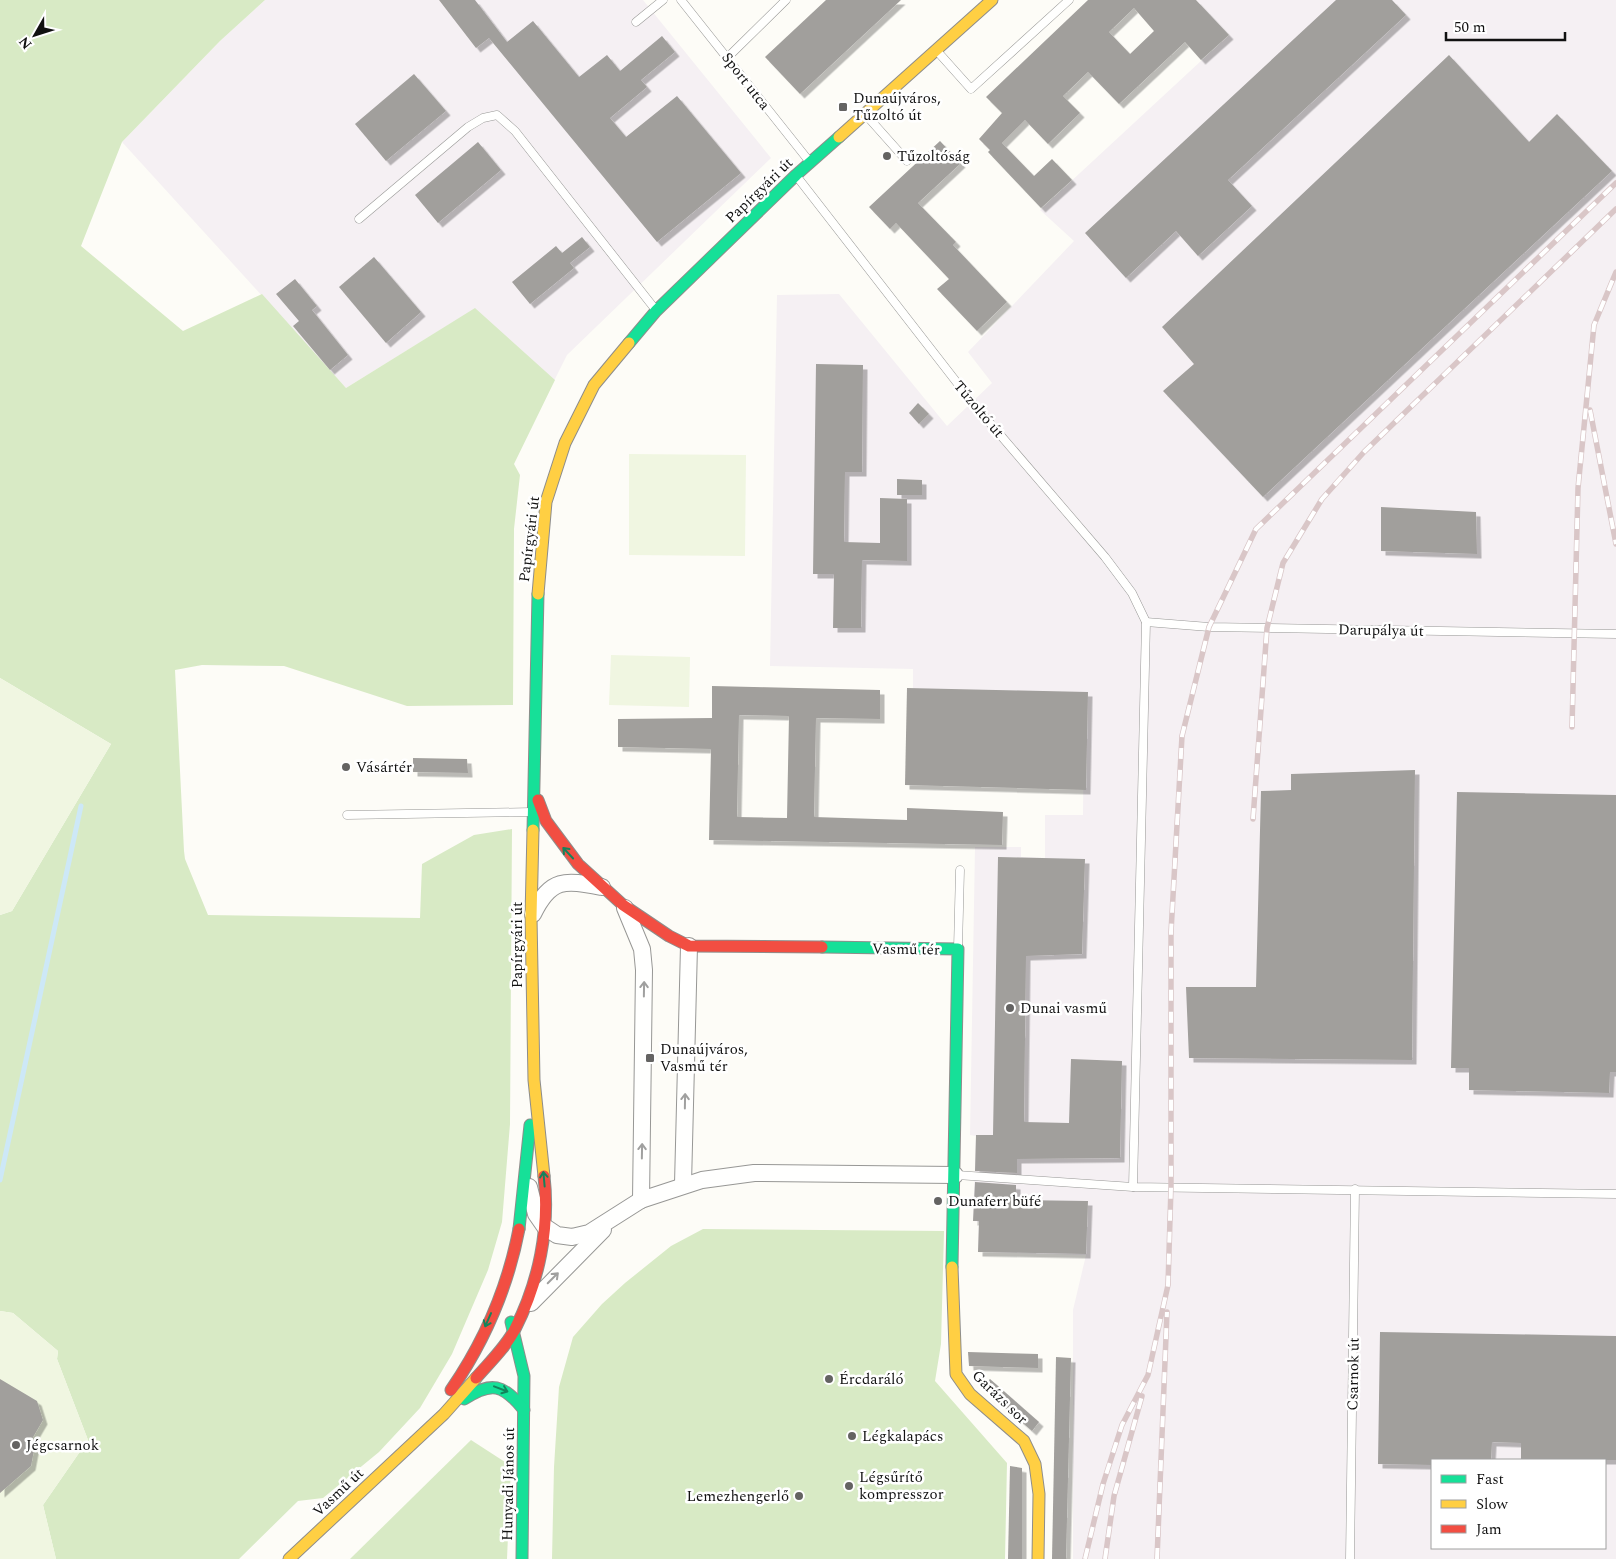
<svg xmlns="http://www.w3.org/2000/svg" width="1616" height="1559" font-family="Spectral,serif">
  <style>
    .industrial { fill: #f5f0f3; fill-rule: evenodd }
    .forest { fill: #d8eac5 }
    .pitch { fill: #f0f6e1 }
    .lines { fill: none; stroke-linecap: round; stroke-linejoin: round }
    .stream { stroke: #cde8f7; stroke-width: 5 }
    .building { fill: #a19f9c; fill-rule: evenodd; filter: url(#shadow) }
    .lane-casing { stroke: #979795; stroke-width: 9 }
    .street-casing { stroke: #979795; stroke-width: 18 }
    .fast-casing { stroke: #8e8d8b; stroke-width: 13 }
    .slow-casing { stroke: #8e8d8b; stroke-width: 13 }
    .jam-casing { stroke: #8e8d8b; stroke-width: 13 }
    .lane { stroke: #fffffe; stroke-width: 8 }
    .street { stroke: #fffffe; stroke-width: 16 }
    .fast { stroke: #16e098; stroke-width: 11 }
    .slow { stroke: #ffcf43; stroke-width: 11 }
    .jam { stroke: #f24e42; stroke-width: 11 }
    .rail-casing { stroke: #d9c6c7; stroke-width: 5.5 }
    .rail { stroke: #fff; stroke-width: 4; stroke-dasharray: 11; stroke-linecap: butt }
    .oneway { stroke: #14835b }
    .oneway2 { stroke: #a0a09f }
    .poi-dot { fill: #646362; stroke: #fff; stroke-width: 2 }
    .labels { text-anchor: middle; stroke-width: 5; stroke-linejoin: round; paint-order: stroke }
    .street-label { font-size: 15px; fill: #111; stroke: #fff }
    .poi-label { font-size: 15px; fill: #111; stroke: #fff; text-anchor: start }
  </style>
  <defs>
    <filter id="shadow"><feDropShadow dx="4.5" dy="4.5" stdDeviation="0" flood-color="#0004"/></filter>
  </defs>
  <rect width="100%" height="100%" fill="#fdfcf7"/>
  <!-- industrial -->
  <g class="industrial">
    <polygon points="265,0 643,0 771,158 567,355 534,421 453,322 346,388 122,142 220,41"/>
    <path d="M1196,0H1616V1559H1073V1310L1086,1255L978,1252L979,1222L973,1221L976,1136L970,1135L975,847H1021V857L1045,858V815H1083L1084,702L913,701V669L770,666L777,295L839,294L947,426L992,383L968,352L1074,241L1040,210L1229,35ZM1432,1460H1605V1548H1432Z"/>
  </g>
  <!-- forest -->
  <g class="forest">
    <polygon points="0,0 265,0 220,41 122,142 81,246 183,331 262,294 346,388 475,308 555,380 514,464 520,475 514,529 513,705 407,706 284,666 202,665 175,670 184,851 185,859 208,915 420,918 422,864 474,835 512,829 510,1124 502,1222 488,1270 452,1354 420,1408 379,1452 323,1498 298,1501 239,1559 56,1559 43,1505 88,1440 57,1359 58,1351 13,1313 0,1311 0,915 12,911 111,744 0,678"/>
    <polygon points="703,1229 944,1231 941,1344 935,1381 1007,1463 1005,1559 552,1559 554,1467 559,1387 573,1337 602,1304 625,1283 671,1246"/>
    <polygon points="471,1440 511,1466 507,1559 350,1559"/>
  </g>
  <!-- pitch -->
  <g class="pitch">
    <polygon points="629,454 746,455 745,556 629,555"/>
    <polygon points="611,655 690,657 689,707 609,705"/>
    <polygon points="0,678 111,744 12,911 0,915"/>
    <polygon points="0,1311 13,1313 58,1351 57,1359 88,1440 43,1505 56,1559 0,1559"/>
  </g>
  <g class="lines">
    <!-- stream -->
    <polyline class="stream" points="0,1180 81,806"/>
  </g>
  <!-- building -->
  <g class="building">
    <polygon points="439,0 475,0 507,42 533,21 579,77 607,55 620,71 662,36 675,52 641,80 647,87 610,118 626,137 677,96 741,173 657,242 489,38 476,48"/>
    <polygon points="826,0 901,0 800,94 765,57"/>
    <path d="M1088,0H1196L1229,35L1201,60L1185,42L1119,104L1088,72L1063,96L1080,113L1048,144L1025,120L1002,143L1034,176L1052,159L1072,180L1041,208L988,152L990,150L979,139L1002,113L986,97ZM1134,8L1154,31L1130,54L1109,32Z"/>
    <polygon points="1336,0 1392,0 1406,15 1228,180 1252,206 1198,256 1176,231 1126,278 1085,233"/>
    <polygon points="1449,55 1529,142 1557,114 1612,171 1263,497 1163,391 1194,364 1162,327"/>
    <polygon points="414,74 446,111 386,161 355,124"/>
    <polygon points="940,141 961,163 918,203 956,242 953,245 1007,302 977,331 937,289 949,279 896,223 890,229 869,207"/>
    <polygon points="478,142 501,170 438,223 415,195"/>
    <polygon points="582,237 590,247 570,263 574,268 530,304 512,282 556,246 562,253"/>
    <polygon points="374,257 421,312 386,343 339,287"/>
    <polygon points="295,279 317,306 312,310 348,355 330,370 293,326 299,321 276,294"/>
    <polygon points="816,364 863,365 862,472 845,472 844,542 880,543 880,498 907,499 907,561 862,560 861,628 833,628 834,574 813,574"/>
    <polygon points="918,403 929,414 919,424 909,413"/>
    <polygon points="897,479 922,480 922,495 897,495"/>
    <polygon points="1381,507 1476,512 1477,554 1381,551"/>
    <path d="M712,686L880,690V719L816,718L814,817L907,820V808L1003,812L1002,845L709,840L711,749L618,747V719L712,718ZM739,715L789,716L787,818L737,817Z"/>
    <polygon points="907,688 1088,692 1086,790 905,785"/>
    <polygon points="413,758 467,759 468,773 413,772"/>
    <polygon points="1415,770 1412,1060 1189,1058 1186,987 1256,987 1261,791 1291,790 1291,774"/>
    <polygon points="1457,792 1616,795 1616,1072 1610,1072 1609,1093 1469,1090 1469,1068 1451,1068"/>
    <polygon points="998,857 1085,859 1082,954 1026,956 1024,1122 1069,1123 1071,1059 1122,1061 1120,1158 1017,1159 1017,1173 975,1171 976,1135 993,1135"/>
    <polygon points="975,1182 1016,1185 1016,1200 1088,1201 1086,1254 978,1252 979,1221 973,1221"/>
    <polygon points="1380,1332 1616,1336 1616,1460 1521,1460 1521,1443 1492,1442 1491,1460 1432,1460 1432,1465 1378,1464"/>
    <polygon points="968,1352 1038,1354 1038,1368 969,1366"/>
    <polygon points="1056,1357 1071,1358 1066,1559 1052,1559"/>
    <polygon points="0,1379 37,1401 43,1420 29,1444 35,1445 31,1466 0,1493"/>
    <polygon points="990,1379 1039,1422 1032,1431 982,1387"/>
    <polygon points="1010,1466 1022,1468 1022,1559 1008,1559"/>
  </g>
  <g class="lines">
    <defs>
      <g id="lane">
        <polyline points="681,0 809,161"/>
        <polyline points="636,22 663,0"/>
        <polyline points="937,51 971,89 1069,0"/>
        <polyline points="728,57 786,0"/>
        <polyline points="866,115 907,161"/>
        <polyline points="798,178 972,402 1105,557 1132,593 1146,622 1133,1187"/>
        <polyline points="359,219 468,127 483,118 497,115 515,131 655,309"/>
        <polyline points="1146,622 1209,627 1616,634"/>
        <polyline points="347,815 532,812"/>
        <polyline points="958,948 960,870"/>
        <polyline points="957,1175 1133,1187 1616,1194"/>
        <polyline points="1350,1559 1355,1189"/>
      </g>
      <g id="street">
        <polyline points="625,908 642,949 644,970 641,1200"/>
        <path d="M533,914C551,877 565,880 602,887"/>
        <polyline points="683,1184 689,946"/>
        <polyline points="529,1187 536,1214 545,1227 557,1235 572,1237 589,1233 641,1200 702,1180 754,1173 955,1175"/>
        <polyline points="531,1303 603,1230"/>
      </g>
      <g id="fast">
        <polyline points="629,343 656,311 796,175 839,137"/>
        <polyline points="533,830 538,594"/>
        <polyline points="822,947 958,949 952,1267"/>
        <polyline points="519,1229 530,1125"/>
        <polyline points="511,1322 524,1376 522,1559"/>
        <path d="M464,1399C492,1381 503,1384 524,1410"/>
      </g>
      <g id="slow">
        <polyline points="839,137 992,0"/>
        <polyline points="538,594 546,502 565,443 594,385 629,343"/>
        <polyline points="533,830 531,917 534,1080 544,1176"/>
        <polyline points="952,1267 956,1374 970,1394 1024,1441 1035,1464 1039,1494 1038,1559"/>
        <polyline points="289,1559 444,1414 476,1378"/>
      </g>
      <g id="jam">
        <polyline points="538,800 546,821 578,864 623,905 669,936 689,946 822,947"/>
        <path d="M476,1378C489,1363 506,1347 515,1329C539,1282 550,1228 544,1176"/>
        <path d="M451,1390C484,1342 508,1286 519,1229"/>
      </g>
    </defs>
    <!-- lane casing -->
    <use href="#lane" class="lane-casing"/>
    <!-- street casing -->
    <use href="#street" class="street-casing"/>
    <!-- fast casing -->
    <use href="#fast" class="fast-casing"/>
    <!-- slow casing -->
    <use href="#slow" class="slow-casing"/>
    <!-- jam casing -->
    <use href="#jam" class="jam-casing"/>
    <!-- lane -->
    <use href="#lane" class="lane"/>
    <!-- street -->
    <use href="#street" class="street"/>
    <!-- fast -->
    <use href="#fast" class="fast"/>
    <!-- slow -->
    <use href="#slow" class="slow"/>
    <!-- jam -->
    <use href="#jam" class="jam"/>
    <defs>
      <g id="rail">
        <polyline points="1590,410 1616,544"/>
        <polyline points="1572,727 1578,488 1594,325 1616,272"/>
        <polyline points="1253,819 1267,628 1283,563 1322,499 1364,452 1616,209"/>
        <polyline points="1085,1559 1103,1484 1122,1425 1148,1375 1168,1285 1171,1187 1171,932 1182,736 1209,627 1256,529 1616,183"/>
        <polyline points="1105,1559 1114,1496 1142,1396"/>
        <polyline points="1157,1559 1167,1312"/>
      </g>
    </defs>
    <!-- rail casing -->
    <use href="#rail" class="rail-casing"/>
    <!-- rail -->
    <use href="#rail" class="rail"/>
  </g>
  <!-- one-way arrows -->
  <defs><path id="oneway-shaft" d="M-6 0H5M1.5-3L5.5 0L1.5 3" fill="none" stroke-width="1.6" stroke-linecap="round" stroke-linejoin="round" transform="scale(1.25)"/></defs>
  <g class="oneway">
    <use href="#oneway-shaft" transform="translate(568 853) rotate(-133)"/>
    <use href="#oneway-shaft" transform="translate(544 1179) rotate(-95)"/>
    <use href="#oneway-shaft" transform="translate(488 1320) rotate(114)"/>
    <use href="#oneway-shaft" transform="translate(501 1389) rotate(21)"/>
  </g>
  <g class="oneway2">
    <use href="#oneway-shaft" transform="translate(644 989) rotate(-89)"/>
    <use href="#oneway-shaft" transform="translate(685 1101) rotate(-89)"/>
    <use href="#oneway-shaft" transform="translate(642 1151) rotate(-89)"/>
    <use href="#oneway-shaft" transform="translate(553 1278) rotate(-45)"/>
  </g>
  <!-- markers -->
  <g class="poi-dot">
    <rect x="838" y="102" width="10" height="10" rx="2.5"/>
    <circle cx="887" cy="156" r="5"/>
    <circle cx="346" cy="767" r="5"/>
    <circle cx="1010" cy="1008" r="5"/>
    <rect x="645" y="1053" width="10" height="10" rx="2.5"/>
    <circle cx="938" cy="1201" r="5"/>
    <circle cx="829" cy="1379" r="5"/>
    <circle cx="852" cy="1436" r="5"/>
    <circle cx="16" cy="1445" r="5"/>
    <circle cx="849" cy="1486" r="5"/>
    <circle cx="799" cy="1496" r="5"/>
  </g>
  <g class="labels">
    <!-- street labels -->
    <g class="street-label">
      <text transform="translate(746 81) rotate(52)" y="5">Sport utca</text>
      <text transform="translate(759 190) rotate(-44)" y="5">Papírgyári út</text>
      <text transform="translate(979 409) rotate(50)" y="5">Tűzoltó út</text>
      <text transform="translate(529 539) rotate(-83)" y="5">Papírgyári út</text>
      <text transform="translate(1381 630) rotate(1)" y="5">Darupálya út</text>
      <text transform="translate(517 945) rotate(-90)" y="5">Papírgyári út</text>
      <text transform="translate(906 949) rotate(1)" y="5">Vasmű tér</text>
      <text transform="translate(1353 1374) rotate(-89)" y="5">Csarnok út</text>
      <text transform="translate(1000 1397) rotate(44)" y="5">Garázs sor</text>
      <text transform="translate(508 1484) rotate(-89)" y="5">Hunyadi János út</text>
      <text transform="translate(338 1492) rotate(-43)" y="5">Vasmű út</text>
    </g>
    <!-- poi labels -->
    <g class="poi-label">
      <text x="853" y="103">Dunaújváros,<tspan x="853" dy="17">Tűzoltó út</tspan></text>
      <text x="897" y="161">Tűzoltóság</text>
      <text x="356" y="772">Vásártér</text>
      <text x="1020" y="1013">Dunai vasmű</text>
      <text x="660" y="1054">Dunaújváros,<tspan x="660" dy="17">Vasmű tér</tspan></text>
      <text x="948" y="1206">Dunaferr büfé</text>
      <text x="839" y="1384">Ércdaráló</text>
      <text x="862" y="1441">Légkalapács</text>
      <text x="26" y="1450">Jégcsarnok</text>
      <text x="859" y="1482">Légsűrítő<tspan x="859" dy="17">kompresszor</tspan></text>
      <text x="789" y="1501" text-anchor="end">Lemezhengerlő</text>
    </g>
  </g>
  <!-- legend -->
  <rect x="1431" y="1459" width="175" height="90" fill="#ffffff" stroke="#a0a0a0"/>
  <rect x="1441" y="1475" width="25" height="8" fill="#16e098" stroke="#a0a0a0"/>
  <text x="1476" y="1484" font-size="15" fill="#111111">Fast</text>
  <rect x="1441" y="1500" width="25" height="8" fill="#ffcf43" stroke="#a0a0a0"/>
  <text x="1476" y="1509" font-size="15" fill="#111111">Slow</text>
  <rect x="1441" y="1525" width="25" height="8" fill="#f24e42" stroke="#a0a0a0"/>
  <text x="1476" y="1534" font-size="15" fill="#111111">Jam</text>
  <!-- north arrow -->
  <g transform="translate(35 35) rotate(231)" stroke="#ffffff" stroke-width="4" paint-order="stroke">
  <path d="M0-4L9 19L0 12L-9 19Z" fill="#111111"/>
  <text y="-8" font-size="14" font-weight="bold" text-anchor="middle" fill="#111111">N</text>
  </g>
  <!-- scale -->
  <path d="M1446 32v8h119v-8" fill="none" stroke="#111111" stroke-width="2.5"/>
  <text x="1454" y="32" font-size="15" fill="#111111" stroke="#ffffff" stroke-width="4" paint-order="stroke">50 m</text>
</svg>
